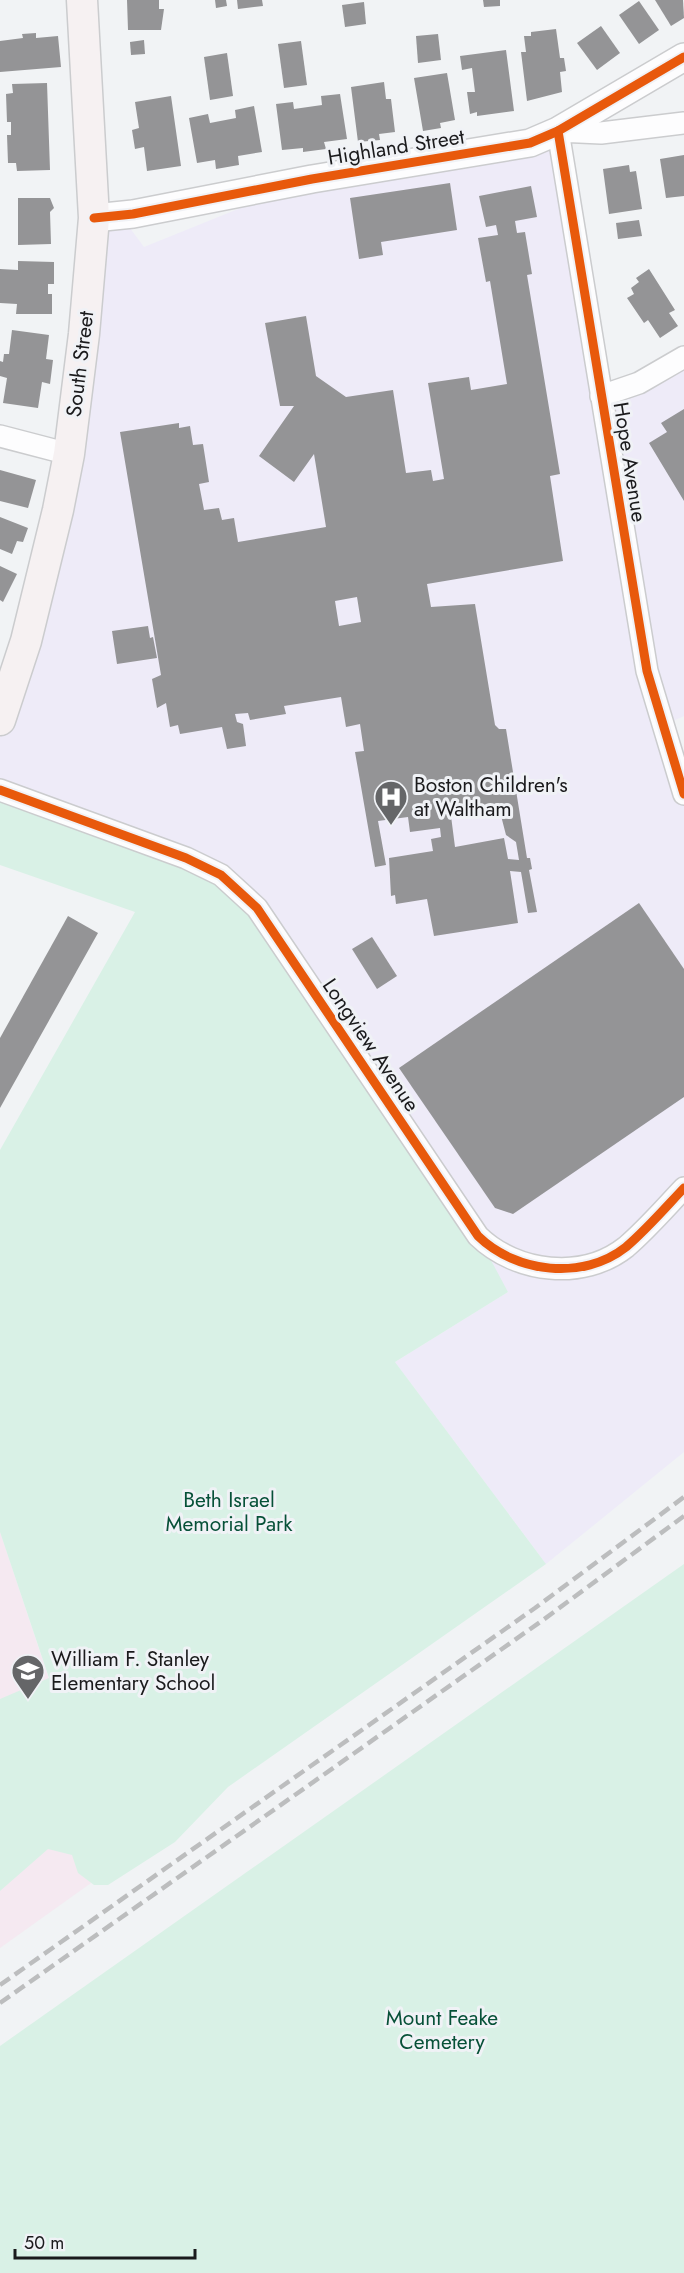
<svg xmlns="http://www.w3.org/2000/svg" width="684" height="2273" font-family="Jost,sans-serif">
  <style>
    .education { fill: #f5e9f1 }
    .medical { fill: #eeebf8 }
    .green { fill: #d9f1e6 }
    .building { fill: #949496; fill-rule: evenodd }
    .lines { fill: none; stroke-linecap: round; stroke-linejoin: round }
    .minor-casing { stroke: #cbccce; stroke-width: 24 }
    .tertiary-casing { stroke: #cbccce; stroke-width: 30 }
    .secondary-casing { stroke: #cbccce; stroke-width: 33 }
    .minor { stroke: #fdfdfe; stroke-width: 21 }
    .tertiary { stroke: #fdfdfe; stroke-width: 27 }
    .secondary { stroke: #f6f1f2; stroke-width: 30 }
    .rail { stroke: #bcbdbe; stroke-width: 4.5; stroke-dasharray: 12 6; stroke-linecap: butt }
    .cycleway-casing { stroke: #f0f2f6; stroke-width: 13 }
    .cycleway { stroke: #e8590c; stroke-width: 9 }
    .labels { text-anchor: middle; stroke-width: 6; stroke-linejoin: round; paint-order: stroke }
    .street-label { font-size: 21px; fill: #1a1a1c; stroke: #f0f2f6 }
    .poi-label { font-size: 21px; fill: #1a1a1c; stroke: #f0f2f6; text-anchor: start }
    .park-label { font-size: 21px; fill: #075138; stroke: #f0f2f6 }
  </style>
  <rect width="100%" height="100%" fill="#f1f3f5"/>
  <!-- education -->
  <polygon class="education" points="0,1532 112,1868 0,1948"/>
  <!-- medical -->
  <polygon class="medical" points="558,131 601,395 684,357 684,716 664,725 684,794 684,1452 546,1564 395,1362 508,1292 257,908 0,790 0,720 26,641 94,218 121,216 144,247 312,179"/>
  <!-- green -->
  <g class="green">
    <polygon points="0,790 238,889 478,1236 508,1292 395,1362 546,1564 228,1787 175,1842 108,1885 94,1885 78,1873 72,1855 48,1849 0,1891 0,1699 49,1678 0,1532 0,1150 135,912 0,865"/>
    <polygon points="684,1564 684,2273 0,2273 0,2046"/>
  </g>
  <!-- building -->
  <g class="building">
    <polygon points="127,0 159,0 159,9 164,9 161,30 128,30"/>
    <polygon points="215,0 226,0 227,6 216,8"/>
    <polygon points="237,0 262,0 263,6 238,9"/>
    <polygon points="483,0 500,0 500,6 484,7"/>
    <polygon points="655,0 683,0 684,18 671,26"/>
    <polygon points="639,1 659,30 639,44 619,15"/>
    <polygon points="364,2 366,24 345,27 342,5"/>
    <polygon points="601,26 620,53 597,70 577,43"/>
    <polygon points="556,29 560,58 564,58 566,71 560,72 562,92 527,101 521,52 526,52 524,36 531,36 531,32"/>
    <polygon points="36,33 36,38 58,36 61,67 0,72 0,41 23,38 22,34"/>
    <polygon points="438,34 441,60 418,63 416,36"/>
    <polygon points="144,40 145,54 131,55 130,42"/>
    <polygon points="301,41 307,85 284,88 278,44"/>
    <polygon points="506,50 514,111 477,116 477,112 470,114 467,92 475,92 472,68 462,70 460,56"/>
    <polygon points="227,53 233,96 210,100 204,57"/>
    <polygon points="447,73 455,120 440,123 441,128 423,131 414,78"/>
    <polygon points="384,82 386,99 391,99 395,132 379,134 380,140 358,142 351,87"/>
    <polygon points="47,83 50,170 17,171 16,163 8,163 7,135 11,135 11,122 7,122 6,94 13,93 12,84"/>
    <polygon points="340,94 347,139 324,142 326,149 303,152 303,148 282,150 276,104 293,102 294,109 322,105 321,96"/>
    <polygon points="171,96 181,166 147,171 144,147 135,149 132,130 139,128 135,102"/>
    <polygon points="254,106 262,152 238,156 239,165 216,169 215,160 197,163 189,118 208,114 210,123 236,118 235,110"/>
    <polygon points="684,155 684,196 666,198 660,159"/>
    <polygon points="629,165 630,172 636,171 642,209 609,214 603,169"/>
    <polygon points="450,183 457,230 381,242 383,255 359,259 350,198"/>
    <path d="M531,186L537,217L515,221L517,233L525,232L532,274L527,275L560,474L550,476L563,561L427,584L431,607L475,604L495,725L499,729H506L527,858H530L532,869L529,870L537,912L528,913L521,872L510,871L518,923L434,936L427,899L396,904L395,895L391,896L389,858L433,851L431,839L441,837L440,828L410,832L408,817L378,821L386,865L375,867L355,752L364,751L360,724L346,727L341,697L284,706L286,714L250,720L248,713L235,714L237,722L243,724L246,746L227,749L222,727L180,734L178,725L170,727L166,703L157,708L152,679L161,675L120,432L179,423V428L190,426L193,445L203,444L209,482L199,484L204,510L219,508L222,520L234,518L238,542L326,527L314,454L294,482L259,456L294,406H280L265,323L306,316L316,376L346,397L393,390L406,473L431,470L433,481L444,479L428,383L469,377L471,390L507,384L490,281L486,282L478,238L498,235L496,225L486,227L479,196ZM357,597L361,622L339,626L335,601ZM499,808L506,835L516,842L519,860L508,859L504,838L455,847L451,816Z"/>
    <polygon points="18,198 50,198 54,208 50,212 51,244 18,245"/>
    <polygon points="639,220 642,236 618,239 616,223"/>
    <polygon points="18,261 54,262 54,284 48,284 48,294 52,294 52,314 16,314 17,304 0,303 0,269 18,270"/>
    <polygon points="649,269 675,310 669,313 678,326 660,338 648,320 644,323 627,298 634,294 631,288 639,282 636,278"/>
    <polygon points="12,330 49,335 46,359 53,360 50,384 42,382 38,408 3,403 7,378 0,376 0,361 3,362 4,354 9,354"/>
    <polygon points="684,409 684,501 649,443 667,432 661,423"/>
    <polygon points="0,470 36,480 28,508 0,501"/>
    <polygon points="0,517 28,528 23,542 17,541 12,554 0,549"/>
    <polygon points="0,566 17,574 3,602 0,600"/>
    <polygon points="148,626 150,638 153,637 157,658 117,664 112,631"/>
    <polygon points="639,903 684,969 684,1097 513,1214 495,1208 399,1068"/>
    <polygon points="68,916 98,933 0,1108 0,1038"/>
    <polygon points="372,937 397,976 377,989 352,949"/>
  </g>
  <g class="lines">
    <defs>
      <g id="minor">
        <polyline points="684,123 601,133 558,131 647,671 684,794"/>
        <polyline points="601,396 639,383 684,357"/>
        <polyline points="0,436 69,454"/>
        <path d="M0,790L186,858L221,875L257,908L478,1236C516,1273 583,1281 626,1247C647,1229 665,1208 684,1188"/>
      </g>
      <polyline id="tertiary" points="94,218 133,214 312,179 530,143 558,131 684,57"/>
      <polyline id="secondary" points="0,720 26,641 58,510 69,454 84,334 94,218 82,0"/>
    </defs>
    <!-- minor casing -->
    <use href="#minor" class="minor-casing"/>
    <!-- tertiary casing -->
    <use href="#tertiary" class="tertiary-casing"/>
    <!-- secondary casing -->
    <use href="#secondary" class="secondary-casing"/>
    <!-- minor -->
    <use href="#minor" class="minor"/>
    <!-- tertiary -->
    <use href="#tertiary" class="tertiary"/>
    <!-- secondary -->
    <use href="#secondary" class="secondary"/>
    <!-- rail -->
    <g class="rail">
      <polyline points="0,1985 535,1608 684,1497"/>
      <polyline points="0,2003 543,1620 684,1516"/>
    </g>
    <defs>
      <g id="cycleway">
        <polyline points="558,131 647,671 684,794"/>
        <polyline points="94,218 133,214 312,179 530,143 558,131 684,57"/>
        <path d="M0,790L186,858L221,875L257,908L478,1236C516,1273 583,1281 626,1247C647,1229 665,1208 684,1188"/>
      </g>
    </defs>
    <!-- cycleway casing -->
    <use href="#cycleway" class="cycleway-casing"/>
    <!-- cycleway -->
    <use href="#cycleway" class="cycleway"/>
  </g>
  <!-- icons -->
  <defs>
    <symbol id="hospital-pin" viewBox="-11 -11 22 30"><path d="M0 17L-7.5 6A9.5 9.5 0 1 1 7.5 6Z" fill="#656668" stroke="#f0f2f6"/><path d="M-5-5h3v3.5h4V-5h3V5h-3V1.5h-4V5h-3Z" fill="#fff"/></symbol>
    <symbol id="school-pin" viewBox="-11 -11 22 30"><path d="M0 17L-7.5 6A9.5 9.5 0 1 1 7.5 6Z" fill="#656668" stroke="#f0f2f6"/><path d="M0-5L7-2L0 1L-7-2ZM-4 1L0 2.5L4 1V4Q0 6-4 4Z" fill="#fff"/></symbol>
  </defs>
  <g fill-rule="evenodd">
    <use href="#hospital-pin" x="372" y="778" width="38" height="52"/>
    <use href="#school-pin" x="9" y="1652" width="38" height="52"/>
  </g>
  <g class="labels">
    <!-- street labels -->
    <g class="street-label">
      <text transform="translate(396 147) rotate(-9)" y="7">Highland Street</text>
      <text transform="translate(80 364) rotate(-83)" y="7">South Street</text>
      <text transform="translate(630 462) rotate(81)" y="7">Hope Avenue</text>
      <text transform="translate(371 1045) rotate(56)" y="7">Longview Avenue</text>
    </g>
    <!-- poi labels -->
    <g class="poi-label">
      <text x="414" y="792">Boston Children's<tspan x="414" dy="24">at Waltham</tspan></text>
      <text x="51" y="1666">William F. Stanley<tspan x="51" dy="24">Elementary School</tspan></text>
    </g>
    <!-- park labels -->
    <g class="park-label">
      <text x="229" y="1507">Beth Israel<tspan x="229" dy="24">Memorial Park</tspan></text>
      <text x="442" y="2025">Mount Feake<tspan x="442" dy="24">Cemetery</tspan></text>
    </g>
  </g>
  <!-- scale -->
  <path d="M15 2249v9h180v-9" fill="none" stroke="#1a1a1c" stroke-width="3"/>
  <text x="24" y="2249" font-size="18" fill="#1a1a1c" stroke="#f0f2f6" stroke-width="4.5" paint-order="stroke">50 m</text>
</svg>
